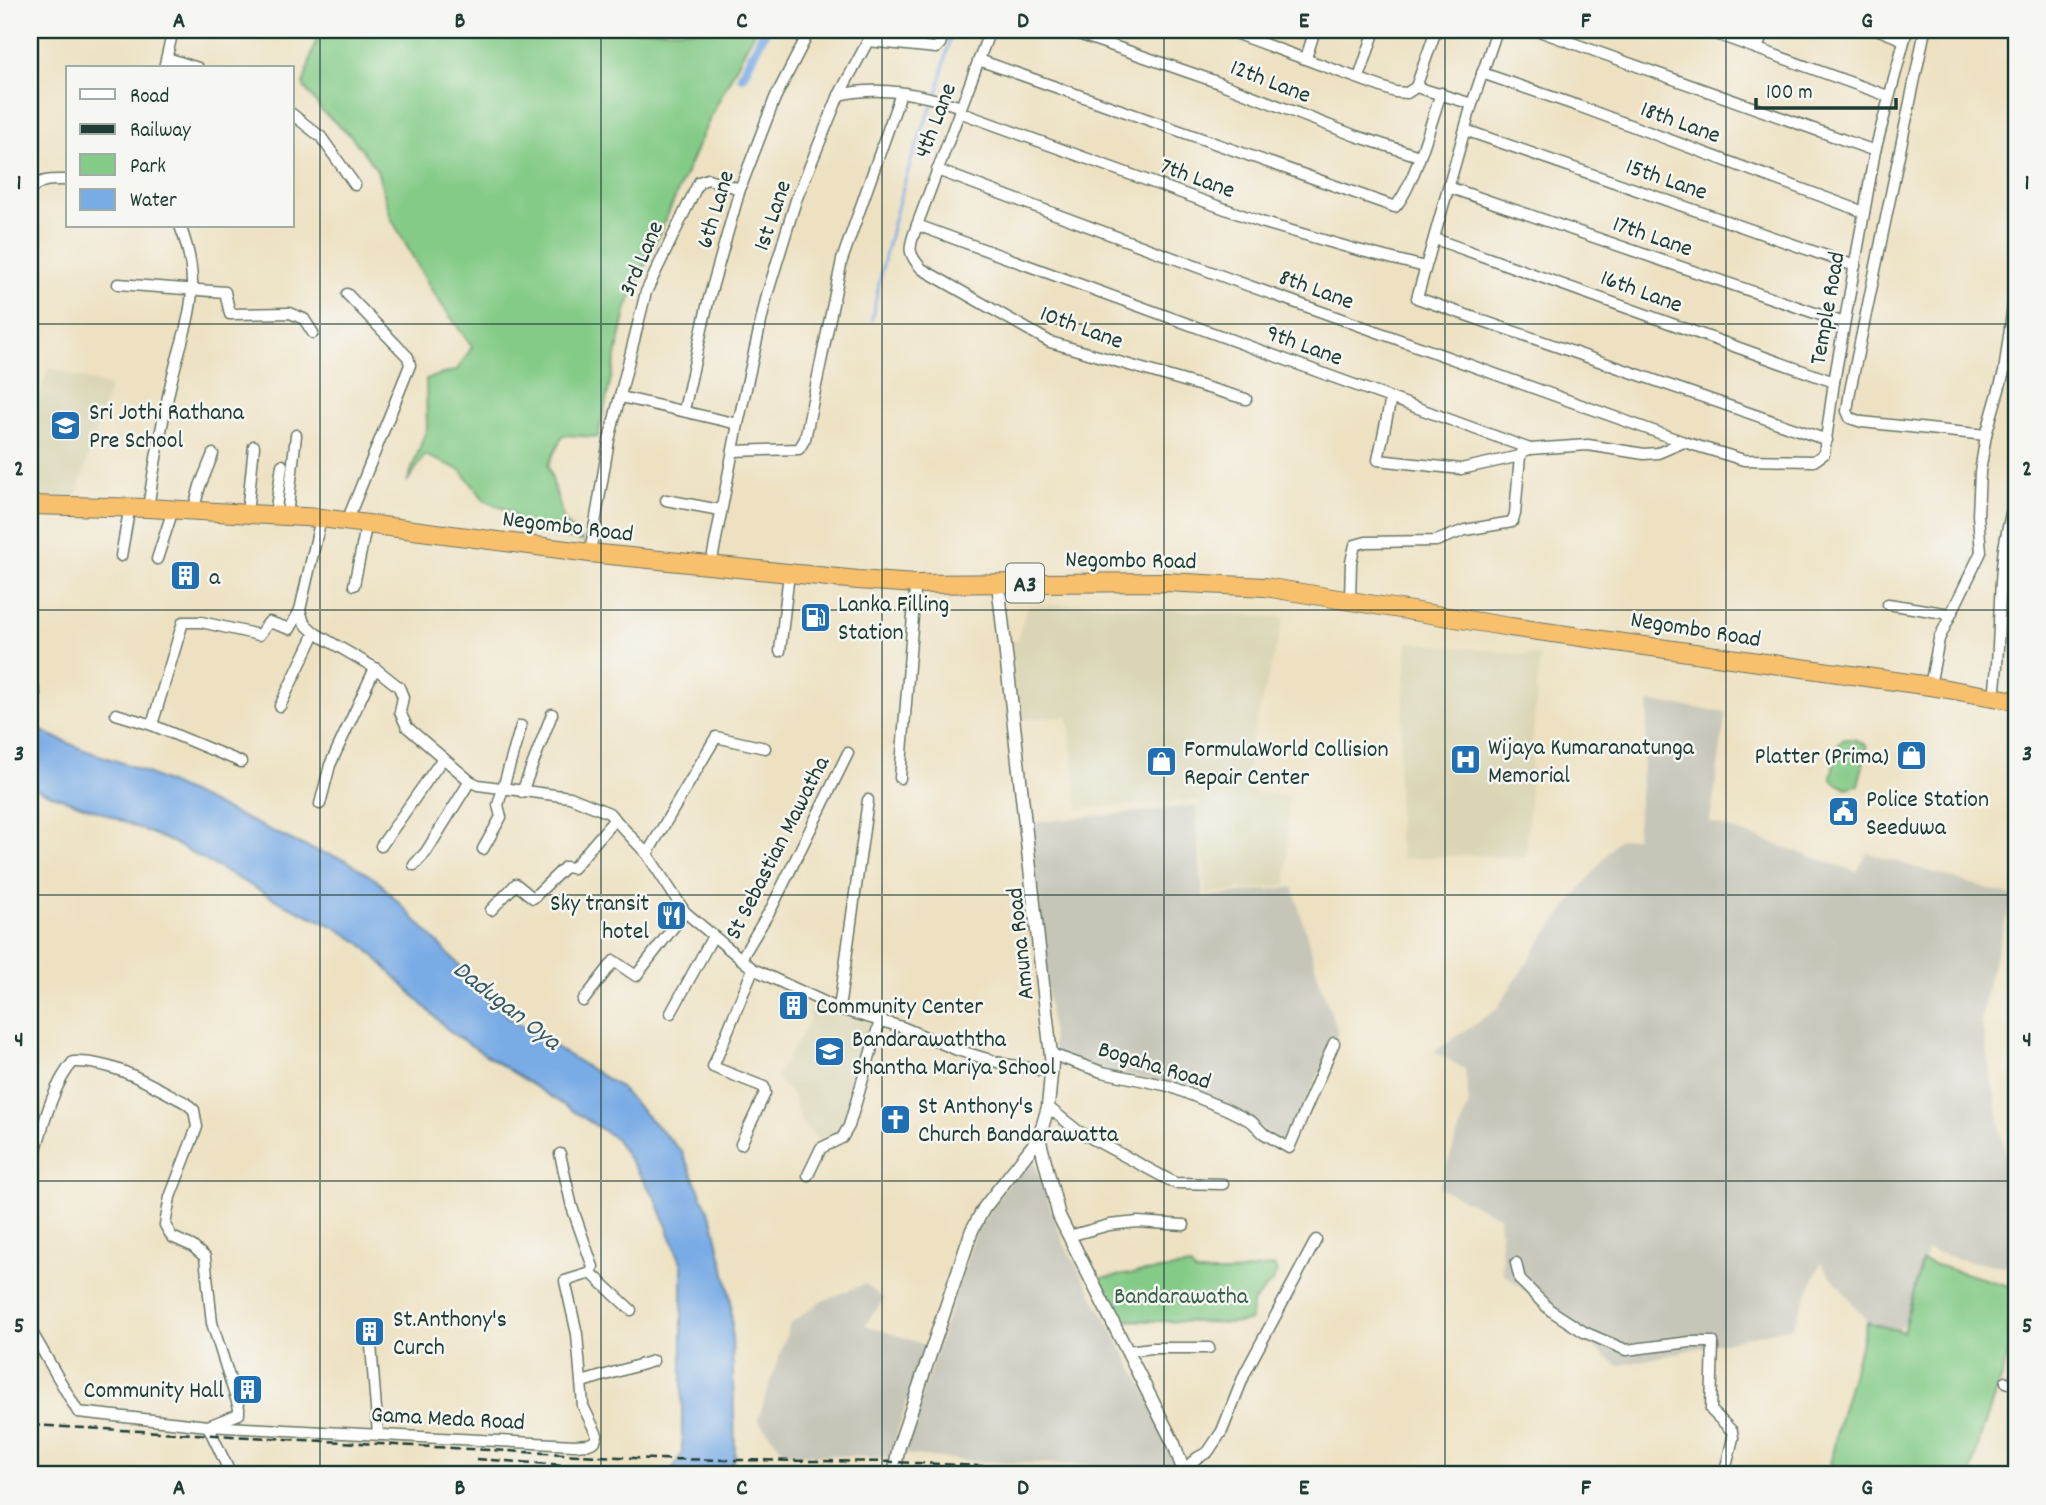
<svg xmlns="http://www.w3.org/2000/svg" width="2046" height="1505" font-family="Dekko,sans-serif">
  <style>
    .built { fill: #dad6b5 }
    .industrial { fill: #c5c5b8 }
    .green { fill: #84cb87; stroke: #52845e; stroke-width: 2 }
    .water { fill: #79abe5; stroke: #4c748c; stroke-width: 2 }
    .lines { fill: none; stroke-linecap: round; stroke-linejoin: round }
    .stream { stroke: #79abe5; stroke-width: 2.5 }
    .canal { stroke: #79abe5; stroke-width: 10 }
    .minor-casing { stroke: #677665; stroke-width: 13 }
    .tertiary-casing { stroke: #677665; stroke-width: 15 }
    .trunk-casing { stroke: #677665; stroke-width: 20 }
    .minor { stroke: #fff; stroke-width: 10 }
    .tertiary { stroke: #fff; stroke-width: 12 }
    .trunk { stroke: #f8bf6c; stroke-width: 18 }
    .rail { stroke: #1f3d34; stroke-width: 2.5; stroke-dasharray: 10 5; stroke-linecap: butt }
    .grid { fill: none; stroke: #1f3d34; stroke-width: 2; stroke-opacity: 0.55 }
    .labels { text-anchor: middle; stroke-width: 5; stroke-linejoin: round; paint-order: stroke }
    .shield { fill: #f6f6f2; stroke: #60746d; stroke-width: 2 }
    .shield-label { font-size: 23px; font-weight: bold; fill: #1f3d34 }
    .street-label { font-size: 24px; fill: #1f3d34; stroke: #f6f6f2 }
    .poi-label { font-size: 24px; fill: #1f3d34; stroke: #f6f6f2; text-anchor: start }
    .park-label { font-size: 24px; fill: #386049; stroke: #f6f6f2 }
    .water-label { font-size: 26px; font-style: italic; fill: #365860; stroke: #f6f6f2 }
    .neatline { fill: none; stroke: #1f3d34; stroke-width: 2.5 }
    .grid-label { font-size: 23px; text-anchor: middle; font-weight: bold; fill: #1f3d34 }
  </style>
  <rect width="100%" height="100%" fill="#f6f6f2"/>
  <filter id="ink" filterUnits="userSpaceOnUse"><feTurbulence type="fractalNoise" baseFrequency=".0143" numOctaves="2"/><feDisplacementMap in="SourceGraphic" scale="14" xChannelSelector="R" yChannelSelector="G"/><feConvolveMatrix kernelMatrix="1 2 1 2 8 2 1 2 1" color-interpolation-filters="sRGB"/></filter>
  <filter id="wash" filterUnits="userSpaceOnUse"><feTurbulence type="fractalNoise" baseFrequency=".00686" numOctaves="4" result="noise"/><feDisplacementMap in="SourceGraphic" scale="28" xChannelSelector="R" yChannelSelector="G"/><feGaussianBlur stdDeviation="1.57" result="paint"/><feColorMatrix in="noise" values="0 0 0 0 0 0 0 0 0 0 0 0 0 0 0 0 0 1.4 0 .05"/><feComposite in="paint" operator="in"/></filter>
  <g filter="url(#wash)">
    <rect width="100%" height="100%" fill="#ede1c1"/>
    <!-- built -->
    <g class="built">
      <polygon points="49,367 110,387 74,504 30,501 30,446 36,404"/>
      <polygon points="1090,604 1284,618 1251,742 1245,783 1249,791 1288,797 1287,885 1206,894 1199,800 1078,809 1068,716 1015,720 1010,643 1017,640 1028,606"/>
      <polygon points="1408,642 1540,656 1532,746 1526,858 1469,855 1403,859 1398,841 1398,774"/>
      <polygon points="813,1002 875,1024 844,1131 823,1145 801,1122 793,1096 775,1078 807,1026"/>
    </g>
    <!-- industrial -->
    <g class="industrial">
      <polygon points="1649,702 1726,712 1710,822 1857,872 1867,853 2013,896 1988,981 1981,1021 2004,1148 2016,1171 2016,1267 1971,1262 1927,1250 1908,1317 1887,1346 1821,1263 1792,1327 1618,1366 1503,1273 1499,1216 1439,1188 1469,1103 1465,1069 1434,1052 1496,1010 1543,938 1618,840 1636,837"/>
      <polygon points="1196,806 1203,897 1293,887 1320,983 1338,1032 1287,1143 1181,1085 1055,1063 1030,823"/>
      <polygon points="1032,1156 1063,1242 1159,1415 1175,1453 1176,1468 971,1461 902,1454 976,1232 1003,1190"/>
      <polygon points="865,1284 884,1299 865,1325 925,1345 889,1458 785,1453 758,1420 790,1324 820,1302"/>
    </g>
    <!-- green -->
    <g class="green">
      <polygon points="319,30 755,30 710,118 627,307 598,437 563,435 548,465 564,521 583,541 529,532 510,511 485,501 461,470 425,455 407,482 427,428 426,379 457,370 472,347 432,291 391,218 377,170 351,136 323,112 303,85"/>
      <polygon points="1845,739 1854,739 1866,745 1867,749 1858,785 1847,788 1835,783 1831,777 1839,742"/>
      <polygon points="1922,1261 2016,1288 2016,1332 1980,1438 1971,1475 1828,1475 1839,1421 1867,1322 1903,1332"/>
      <polygon points="1190,1266 1196,1273 1229,1273 1274,1266 1277,1272 1272,1282 1252,1303 1251,1320 1238,1323 1118,1320 1100,1278"/>
    </g>
    <!-- water -->
    <polygon class="water" points="30,726 84,750 134,767 311,849 346,860 378,881 512,1020 618,1086 682,1152 713,1221 731,1299 735,1455 729,1475 670,1475 682,1453 682,1265 656,1199 615,1138 450,1032 363,945 335,927 282,903 172,842 103,813 30,787"/>
    <g class="lines">
      <!-- stream -->
      <g class="stream">
        <polyline points="937,95 952,30"/>
        <path d="M872,319C886,245 904,170 934,101"/>
      </g>
      <!-- canal -->
      <polyline class="canal" points="742,76 765,30"/>
    </g>
  </g>
  <g filter="url(#ink)">
    <g class="lines">
      <defs>
        <g id="minor">
          <path d="M990,30L917,225C910,246 905,251 922,269L1050,342L1246,399"/>
          <polyline points="1067,30 1214,81 1356,136 1419,156"/>
          <polyline points="1226,30 1395,92 1407,93 1416,87 1472,104"/>
          <polyline points="1497,30 1472,104 1417,298 1827,440"/>
          <polyline points="1536,30 1875,151"/>
          <polyline points="1705,30 1888,96"/>
          <polyline points="1879,30 1904,40"/>
          <polyline points="1925,30 1850,391 1847,411 1850,418 1862,422 1986,435"/>
          <polyline points="868,41 936,48 940,44 945,30"/>
          <polyline points="1757,49 1764,30"/>
          <polyline points="167,58 198,68"/>
          <polyline points="1306,58 1315,30"/>
          <path d="M979,60L1395,207C1414,186 1431,122 1441,93"/>
          <polyline points="164,68 173,30"/>
          <polyline points="1482,73 1581,107 1864,212"/>
          <polyline points="1359,78 1375,30"/>
          <polyline points="1416,87 1436,30"/>
          <path d="M839,95C880,85 922,94 961,107"/>
          <polyline points="959,112 1261,222 1354,249 1425,267"/>
          <polyline points="292,114 321,137 355,185"/>
          <polyline points="1465,130 1855,266"/>
          <polyline points="937,170 1230,279 1684,442 1744,460 1814,461 1824,454 1834,382 1875,151 1907,30"/>
          <polyline points="1448,187 1844,323"/>
          <path d="M30,191C39,178 54,180 68,180"/>
          <polyline points="917,225 1530,449 1588,445 1644,454 1658,453 1684,442"/>
          <polyline points="1435,239 1834,382"/>
          <polyline points="118,284 225,292 230,314 290,313 304,319 313,333"/>
          <polyline points="621,397 738,424"/>
          <polyline points="1391,398 1378,460 1461,469 1520,456"/>
          <polyline points="684,410 708,302 740,189 775,98 810,30"/>
          <polyline points="733,451 799,449 805,439 842,260 901,93"/>
          <polyline points="666,500 720,510"/>
          <path d="M148,508C154,467 161,427 170,387C184,325 206,292 180,226"/>
          <polyline points="193,511 200,486 213,454"/>
          <polyline points="247,514 254,446"/>
          <polyline points="275,515 282,465"/>
          <polyline points="287,516 296,435"/>
          <polyline points="347,521 410,365 408,357 347,294"/>
          <polyline points="319,527 300,610 304,623 315,633 375,668 399,687 403,697 400,712 407,727 470,781 478,785 570,797 609,813 647,854 685,912 753,969 839,1009 902,1027 957,1050 1004,1064 1052,1072"/>
          <polyline points="590,553 609,440 646,292 699,182 708,179 740,189"/>
          <polyline points="121,556 128,517"/>
          <polyline points="157,559 170,519"/>
          <polyline points="711,565 738,424 767,295 796,200 839,95 874,30"/>
          <polyline points="354,585 365,532"/>
          <polyline points="1350,600 1351,562 1355,545 1366,542 1436,541 1465,530 1512,522 1515,514 1520,456 1523,451 1530,449"/>
          <polyline points="1888,604 1950,614"/>
          <polyline points="780,651 788,582"/>
          <polyline points="30,677 35,693"/>
          <polyline points="1930,686 1939,639 1981,552 1978,515 1980,472 1986,435 2004,372 2016,284"/>
          <path d="M1994,697C2000,651 1998,604 2003,557C2005,535 2011,515 2016,493"/>
          <polyline points="280,706 315,633"/>
          <polyline points="116,714 152,725 183,622 201,622 259,635 269,622 290,629 300,610"/>
          <polyline points="152,725 241,762"/>
          <polyline points="900,778 915,591"/>
          <polyline points="522,792 552,714"/>
          <polyline points="320,804 330,765 375,668"/>
          <polyline points="381,846 443,758"/>
          <polyline points="483,849 501,817 498,805 521,726"/>
          <polyline points="647,854 716,737 765,748"/>
          <polyline points="414,865 426,852 470,781"/>
          <polyline points="491,910 516,884 533,898 565,867 573,868 615,819"/>
          <polyline points="741,959 772,907 848,753"/>
          <polyline points="583,1001 614,961 636,976 685,912"/>
          <polyline points="839,1009 868,800"/>
          <polyline points="671,1013 713,936"/>
          <polyline points="1051,1054 1102,1072 1169,1086 1226,1109 1252,1122 1263,1133 1289,1148 1334,1043"/>
          <polyline points="1048,1107 1078,1131 1175,1183 1223,1184"/>
          <polyline points="741,1144 765,1093 764,1087 713,1067 753,969"/>
          <path d="M30,1169C41,1136 50,1088 73,1062C114,1060 151,1085 186,1103L194,1110L197,1127L170,1197L165,1225L172,1237L192,1246L205,1257L212,1323L239,1408V1414L208,1426L231,1475"/>
          <polyline points="808,1175 821,1148 842,1138 849,1126 880,1021"/>
          <polyline points="1069,1236 1109,1225 1138,1222 1184,1225"/>
          <polyline points="1516,1263 1520,1280 1550,1310 1584,1332 1626,1350 1690,1342 1713,1342 1711,1410 1732,1431 1733,1438 1724,1475"/>
          <polyline points="591,1273 631,1310"/>
          <polyline points="30,1329 78,1412 208,1426 574,1445 589,1444 595,1441 597,1435 583,1406 577,1334 565,1281 591,1273 593,1267 572,1207 560,1154"/>
          <polyline points="371,1345 378,1434"/>
          <polyline points="1127,1351 1152,1348 1209,1348"/>
          <polyline points="582,1382 653,1361"/>
          <polyline points="2006,1382 2016,1385"/>
          <polyline points="1183,1470 1197,1458 1208,1452 1222,1431 1245,1373 1316,1240"/>
          <polyline points="896,1474 935,1475"/>
        </g>
        <g id="tertiary">
          <polyline points="1039,1138 1059,1216 1174,1444 1185,1475"/>
          <polyline points="896,1475 896,1462 899,1446 972,1230 984,1208 1039,1138 1048,1107 1052,1064 998,583"/>
        </g>
        <polyline id="trunk" points="30,505 148,508 321,518 590,553 858,580 916,584 1165,582 1265,587 1510,627 1930,686 2016,701"/>
      </defs>
      <!-- minor casing -->
      <use href="#minor" class="minor-casing"/>
      <!-- tertiary casing -->
      <use href="#tertiary" class="tertiary-casing"/>
      <!-- trunk casing -->
      <use href="#trunk" class="trunk-casing"/>
      <!-- minor -->
      <use href="#minor" class="minor"/>
      <!-- tertiary -->
      <use href="#tertiary" class="tertiary"/>
      <!-- trunk -->
      <use href="#trunk" class="trunk"/>
      <!-- rail -->
      <g class="rail">
        <polyline points="30,1425 654,1459 896,1462 1163,1475"/>
        <polyline points="476,1459 653,1471 734,1471"/>
      </g>
    </g>
  </g>
  <!-- grid -->
  <path class="grid" d="M320,30V1475M601,30V1475M882,30V1475M1164,30V1475M1445,30V1475M1726,30V1475M30,324H2016M30,610H2016M30,895H2016M30,1181H2016"/>
  <!-- icons -->
  <defs>
    <symbol id="school-square" viewBox="-11 -11 22 22"><rect x="-9" y="-9" width="18" height="18" rx="4" fill="#1f6fb2" stroke="#f6f6f2"/><path d="M0-5L7-2L0 1L-7-2ZM-4 1L0 2.5L4 1V4Q0 6-4 4Z" fill="#fff"/></symbol>
    <symbol id="building-square" viewBox="-11 -11 22 22"><rect x="-9" y="-9" width="18" height="18" rx="4" fill="#1f6fb2" stroke="#f6f6f2"/><path d="M-4-6H4V6H1V3H-1V6H-4ZM-2.5-4.3h1.7v1.8h-1.7ZM.8-4.3h1.7v1.8H.8ZM-2.5-1h1.7V.8h-1.7ZM.8-1h1.7V.8H.8Z" fill="#fff"/></symbol>
    <symbol id="fuel-square" viewBox="-11 -11 22 22"><rect x="-9" y="-9" width="18" height="18" rx="4" fill="#1f6fb2" stroke="#f6f6f2"/><path d="M-5.5-6h7V0h2V4h1.3V-2.5L3-4.5l.8-.8L6-3V5H2.5V1h-1V6h-7ZM-4.2-4.7v3.2H.2V-4.7Z" fill="#fff"/></symbol>
    <symbol id="shop-square" viewBox="-11 -11 22 22"><rect x="-9" y="-9" width="18" height="18" rx="4" fill="#1f6fb2" stroke="#f6f6f2"/><path d="M-5-2.5h2.3a2.7 3.5 0 0 1 5.4 0H5L5.5 6h-11ZM-1.5-2.5h3a1.5 2.3 0 0 0-3 0Z" fill="#fff"/></symbol>
    <symbol id="hospital-square" viewBox="-11 -11 22 22"><rect x="-9" y="-9" width="18" height="18" rx="4" fill="#1f6fb2" stroke="#f6f6f2"/><path d="M-5-5h3v3.5h4V-5h3V5h-3V1.5h-4V5h-3Z" fill="#fff"/></symbol>
    <symbol id="civic-square" viewBox="-11 -11 22 22"><rect x="-9" y="-9" width="18" height="18" rx="4" fill="#1f6fb2" stroke="#f6f6f2"/><path d="M-.6-6.5H3V-4.5H.6V-3L4-1V1h2V6H-6V1h2V-1L-.6-3ZM-1.2 2.5V6h2.4V2.5Z" fill="#fff"/></symbol>
    <symbol id="restaurant-square" viewBox="-11 -11 22 22"><rect x="-9" y="-9" width="18" height="18" rx="4" fill="#1f6fb2" stroke="#f6f6f2"/><path d="M-5-6h1v4h1v-4h1v4h1v-4h1v5L-1.5 .5V6h-2V.5L-5-1ZM5-6V6H3V1.5H1.5Q1.5-4 5-6Z" fill="#fff"/></symbol>
    <symbol id="church-square" viewBox="-11 -11 22 22"><rect x="-9" y="-9" width="18" height="18" rx="4" fill="#1f6fb2" stroke="#f6f6f2"/><path d="M-1.2-6h2.4v3.5h3.3v2.4h-3.3V6h-2.4V-.1h-3.3v-2.4h3.3Z" fill="#fff"/></symbol>
  </defs>
  <g fill-rule="evenodd">
    <use href="#school-square" x="48" y="408" width="35" height="35"/>
    <use href="#building-square" x="168" y="558" width="35" height="35"/>
    <use href="#fuel-square" x="798" y="600" width="35" height="35"/>
    <use href="#shop-square" x="1894" y="738" width="35" height="35"/>
    <use href="#hospital-square" x="1448" y="742" width="35" height="35"/>
    <use href="#shop-square" x="1144" y="744" width="35" height="35"/>
    <use href="#civic-square" x="1826" y="794" width="35" height="35"/>
    <use href="#restaurant-square" x="654" y="898" width="35" height="35"/>
    <use href="#building-square" x="776" y="988" width="35" height="35"/>
    <use href="#school-square" x="812" y="1034" width="35" height="35"/>
    <use href="#church-square" x="878" y="1102" width="35" height="35"/>
    <use href="#building-square" x="352" y="1314" width="35" height="35"/>
    <use href="#building-square" x="230" y="1372" width="35" height="35"/>
  </g>
  <g class="labels">
    <!-- shield labels -->
    <rect class="shield" x="1006" y="563.5" width="38" height="39" rx="5"/>
    <g class="shield-label">
      <text x="1025" y="591">A3</text>
    </g>
    <!-- street labels -->
    <g class="street-label">
      <text transform="translate(1271 80) rotate(21)" y="8">12th Lane</text>
      <text transform="translate(934 120) rotate(-69)" y="8">4th Lane</text>
      <text transform="translate(1681 121) rotate(20)" y="8">18th Lane</text>
      <text transform="translate(1198 177) rotate(20)" y="8">7th Lane</text>
      <text transform="translate(1667 178) rotate(19)" y="8">15th Lane</text>
      <text transform="translate(714 209) rotate(-73)" y="8">6th Lane</text>
      <text transform="translate(771 215) rotate(-71)" y="8">1st Lane</text>
      <text transform="translate(1653 235) rotate(19)" y="8">17th Lane</text>
      <text transform="translate(640 258) rotate(-67)" y="8">3rd Lane</text>
      <text transform="translate(1317 288) rotate(20)" y="8">8th Lane</text>
      <text transform="translate(1642 290) rotate(20)" y="8">16th Lane</text>
      <text transform="translate(1826 308) rotate(-80)" y="8">Temple Road</text>
      <text transform="translate(1082 326) rotate(20)" y="8">10th Lane</text>
      <text transform="translate(1305 344) rotate(20)" y="8">9th Lane</text>
      <text transform="translate(568 525) rotate(7)" y="8">Negombo Road</text>
      <text transform="translate(1131 559) rotate(1)" y="8">Negombo Road</text>
      <text transform="translate(1696 628) rotate(9)" y="8">Negombo Road</text>
      <text transform="translate(776 847) rotate(-63)" y="8">St Sebastian Mawatha</text>
      <text transform="translate(1019 944) rotate(-96)" y="8">Amuna Road</text>
      <text transform="translate(1155 1064) rotate(17)" y="8">Bogaha Road</text>
      <text transform="translate(448 1417) rotate(3)" y="8">Gama Meda Road</text>
    </g>
    <!-- poi labels -->
    <g class="poi-label">
      <text x="89" y="419">Sri Jothi Rathana<tspan x="89" dy="28">Pre School</tspan></text>
      <text x="209" y="584">a</text>
      <text x="838" y="611">Lanka Filling<tspan x="838" dy="28">Station</tspan></text>
      <text x="1488" y="754">Wijaya Kumaranatunga<tspan x="1488" dy="28">Memorial</tspan></text>
      <text x="1184" y="756">FormulaWorld Collision<tspan x="1184" dy="28">Repair Center</tspan></text>
      <text x="1889" y="763" text-anchor="end">Platter (Prima)</text>
      <text x="1866" y="806">Police Station<tspan x="1866" dy="28">Seeduwa</tspan></text>
      <text x="649" y="910" text-anchor="end">Sky transit<tspan x="649" dy="28">hotel</tspan></text>
      <text x="816" y="1013">Community Center</text>
      <text x="852" y="1046">Bandarawaththa<tspan x="852" dy="28">Shantha Mariya School</tspan></text>
      <text x="918" y="1113">St Anthony's<tspan x="918" dy="28">Church Bandarawatta</tspan></text>
      <text x="393" y="1326">St.Anthony's<tspan x="393" dy="28">Curch</tspan></text>
      <text x="224" y="1397" text-anchor="end">Community Hall</text>
    </g>
    <!-- park labels -->
    <g class="park-label">
      <text x="1181" y="1303">Bandarawatha</text>
    </g>
    <!-- water labels -->
    <g class="water-label">
      <text transform="translate(508 1004) rotate(38)" y="9">Dadugan Oya</text>
    </g>
  </g>
  <!-- margin -->
  <rect width="2046" height="1505" fill="none" stroke="#f6f6f2" stroke-width="77"/>
  <!-- legend -->
  <rect x="66" y="66" width="228" height="161" fill="#f6f6f2" stroke="#a0aca6" stroke-width="2"/>
  <rect x="80" y="89" width="35" height="10" fill="#ffffff" stroke="#a0aca6" stroke-width="2"/>
  <text x="130" y="102" font-size="21" fill="#1f3d34">Road</text>
  <rect x="80" y="124" width="35" height="10" fill="#1f3d34" stroke="#a0aca6" stroke-width="2"/>
  <text x="130" y="136" font-size="21" fill="#1f3d34">Railway</text>
  <rect x="80" y="154" width="35" height="21" fill="#84cb87" stroke="#a0aca6" stroke-width="2"/>
  <text x="130" y="172" font-size="21" fill="#1f3d34">Park</text>
  <rect x="80" y="189" width="35" height="21" fill="#79abe5" stroke="#a0aca6" stroke-width="2"/>
  <text x="130" y="206" font-size="21" fill="#1f3d34">Water</text>
  <!-- scale -->
  <path d="M1756 98v10h140v-10" fill="none" stroke="#1f3d34" stroke-width="3.5"/>
  <text x="1766" y="98" font-size="21" fill="#1f3d34" stroke="#f6f6f2" stroke-width="5" paint-order="stroke">100 m</text>
  <rect x="38" y="38" width="1970" height="1428" class="neatline"/>
  <g class="grid-label">
    <text x="179" y="27">A</text>
    <text x="460" y="27">B</text>
    <text x="742" y="27">C</text>
    <text x="1023" y="27">D</text>
    <text x="1304" y="27">E</text>
    <text x="1586" y="27">F</text>
    <text x="1867" y="27">G</text>
    <text x="19" y="189">1</text>
    <text x="2027" y="189">1</text>
    <text x="19" y="475">2</text>
    <text x="2027" y="475">2</text>
    <text x="19" y="760">3</text>
    <text x="2027" y="760">3</text>
    <text x="19" y="1046">4</text>
    <text x="2027" y="1046">4</text>
    <text x="19" y="1332">5</text>
    <text x="2027" y="1332">5</text>
    <text x="179" y="1494">A</text>
    <text x="460" y="1494">B</text>
    <text x="742" y="1494">C</text>
    <text x="1023" y="1494">D</text>
    <text x="1304" y="1494">E</text>
    <text x="1586" y="1494">F</text>
    <text x="1867" y="1494">G</text>
  </g>
</svg>
